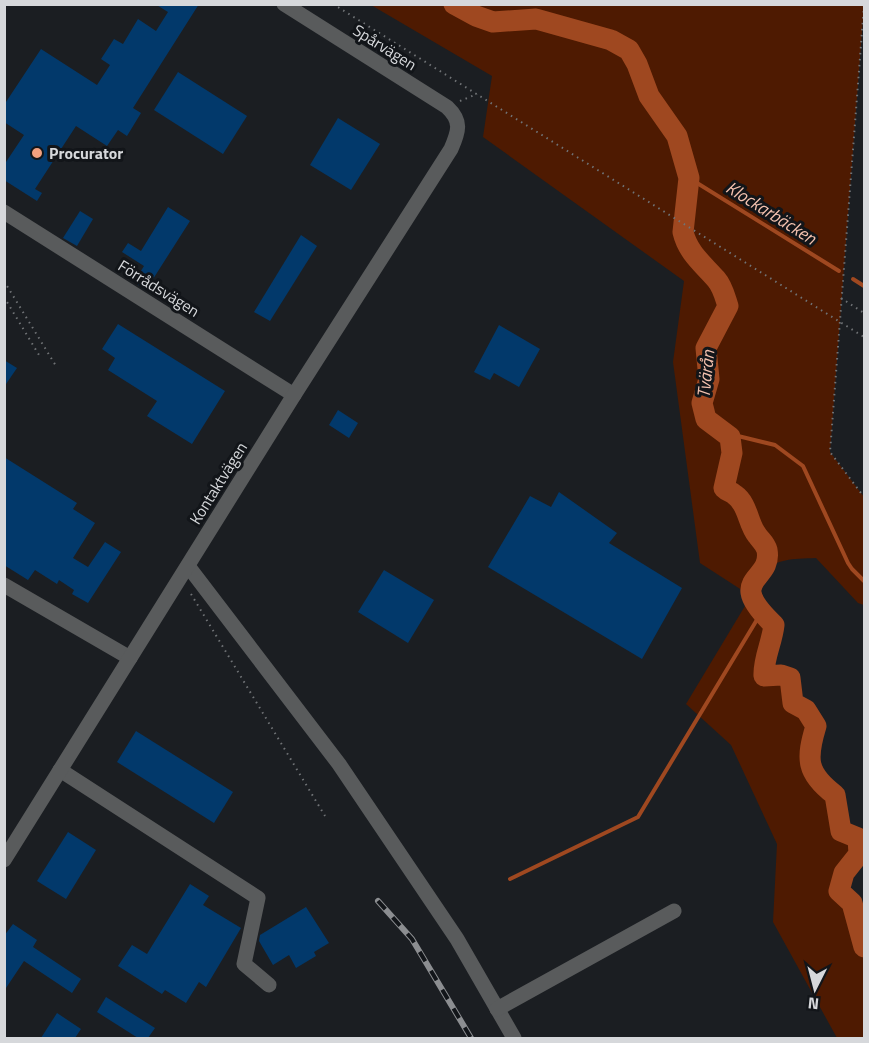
<svg xmlns="http://www.w3.org/2000/svg" width="869" height="1043" font-family="'Titillium Web',sans-serif">
  <style>
    .green { fill: #4e1a01 }
    .lines { fill: none; stroke-linecap: round; stroke-linejoin: round }
    .stream { stroke: #9f4820; stroke-width: 4 }
    .river { stroke: #9f4820; stroke-width: 21 }
    .building { fill: #02396b }
    .path { stroke: #707376; stroke-width: 2; stroke-dasharray: 1.5 4.5; stroke-linecap: butt }
    .minor { stroke: #595b5c; stroke-width: 15 }
    .rail-casing { stroke: #8c8e91; stroke-width: 6 }
    .rail { stroke: #121519; stroke-width: 4; stroke-dasharray: 11; stroke-linecap: butt }
    .poi-dot { fill: #f2a07f; stroke: #121519; stroke-width: 2 }
    .labels { text-anchor: middle; stroke-width: 6; stroke-linejoin: round; paint-order: stroke }
    .street-label { font-size: 16px; fill: #d6d8db; stroke: #121519 }
    .poi-label { font-size: 16px; font-weight: bold; fill: #d6d8db; stroke: #121519; text-anchor: start }
    .water-label { font-size: 18px; font-style: italic; fill: #f4c2af; stroke: #121519 }
  </style>
  <rect width="100%" height="100%" fill="#1b1e22"/>
  <!-- green -->
  <path class="green" d="M371,5H864L830,452L864,497V605L858,603L816,558C785,559 771,559 750,585C751,602 762,613 774,625C772,642 763,659 764,676L781,675L790,678L793,703L806,710L816,726C806,759 806,773 835,795L841,831L858,838L859,854L844,873L839,890L852,903L864,947V1038H837L773,922L777,844L731,745L686,704L751,596L700,563L673,362L684,281L483,137L492,76Z"/>
  <g class="lines">
    <!-- stream -->
    <g class="stream">
      <polyline points="689,178 839,271"/>
      <polyline points="853,279 864,286"/>
      <polyline points="730,437 738,436 775,445 803,466 848,563 852,569 864,581"/>
      <polyline points="510,879 638,817 761,613"/>
    </g>
    <!-- river -->
    <path class="river" d="M454,4L476,16L493,22L536,19L611,40L629,50L637,64L649,96L677,136L689,178L683,232C688,253 703,264 716,279C723,287 725,297 728,306L706,348L709,379L702,403L706,419L730,437L732,453L724,488C728,492 731,491 735,495C748,504 748,524 757,535C761,541 765,543 767,550C773,583 723,576 774,625C772,643 763,659 764,676L781,675L790,678L793,703L806,710L816,726C806,759 806,773 835,795L841,831L858,838L859,854L844,873L839,891L852,903L864,947"/>
  </g>
  <!-- building -->
  <g class="building">
    <polygon points="155,4 199,4 133,108 141,113 127,136 118,130 107,146 76,126 35,189 42,193 37,201 4,180 4,165 24,135 4,122 4,105 41,49 97,85 110,65 101,59 114,39 123,44 138,19 156,31 168,12"/>
    <polygon points="178,72 247,116 223,154 154,110"/>
    <polygon points="338,118 380,144 351,190 310,165"/>
    <polygon points="168,207 190,221 146,290 134,282 144,266 122,252 128,243 141,251"/>
    <polygon points="80,211 93,219 77,246 63,238"/>
    <polygon points="301,235 317,246 270,321 254,312"/>
    <polygon points="118,324 225,391 192,444 147,416 157,401 108,370 115,358 102,349"/>
    <polygon points="499,325 540,349 519,387 494,373 490,380 474,372"/>
    <polygon points="4,360 17,368 4,387"/>
    <polygon points="338,410 358,423 349,438 329,425"/>
    <polygon points="4,457 77,503 73,509 95,523 73,558 88,567 105,542 121,552 88,603 72,594 74,590 59,580 57,584 35,570 28,580 4,565"/>
    <polygon points="559,492 617,533 609,543 682,588 642,659 488,567 530,496 551,507"/>
    <polygon points="384,570 434,600 408,643 358,612"/>
    <polygon points="136,731 233,792 214,823 117,762"/>
    <polygon points="68,832 96,850 66,899 37,881"/>
    <polygon points="190,884 209,896 203,905 241,928 206,987 199,982 186,1003 165,990 162,994 118,966 132,945 147,954"/>
    <polygon points="306,907 329,943 314,952 316,956 296,968 289,955 273,965 259,941 260,935"/>
    <polygon points="13,924 37,940 33,947 81,979 72,993 24,961 4,991 4,936"/>
    <polygon points="106,997 155,1028 148,1038 138,1038 97,1012"/>
    <polygon points="57,1013 81,1029 75,1038 41,1038"/>
  </g>
  <g class="lines">
    <!-- path -->
    <g class="path">
      <polyline points="333,4 864,337"/>
      <polyline points="864,5 830,452 864,497"/>
      <polyline points="460,101 477,94"/>
      <polyline points="4,281 56,366"/>
      <polyline points="4,297 39,355"/>
      <polyline points="841,298 864,313"/>
      <polyline points="191,594 325,816"/>
    </g>
    <!-- minor -->
    <g class="minor">
      <polyline points="4,212 294,395"/>
      <polyline points="188,566 339,764 457,939 514,1038"/>
      <polyline points="4,585 130,658"/>
      <polyline points="60,770 258,898 244,964 269,985"/>
      <path d="M4,860L294,395L451,149C459,131 462,121 447,107L284,4"/>
      <polyline points="497,1009 674,911"/>
    </g>
    <defs>
      <polyline id="rail" points="378,901 412,939 471,1038"/>
    </defs>
    <!-- rail casing -->
    <use href="#rail" class="rail-casing"/>
    <!-- rail -->
    <use href="#rail" class="rail"/>
  </g>
  <!-- markers -->
  <circle class="poi-dot" cx="37" cy="153" r="6"/>
  <g class="labels">
    <!-- street labels -->
    <g class="street-label">
      <text transform="translate(385 47) rotate(32)" y="6">Spårvägen</text>
      <text transform="translate(159 288) rotate(32)" y="6">Förrådsvägen</text>
      <text transform="translate(218 483) rotate(-58)" y="6">Kontaktvägen</text>
    </g>
    <!-- poi labels -->
    <g class="poi-label">
      <text x="49" y="159">Procurator</text>
    </g>
    <!-- water labels -->
    <g class="water-label">
      <text transform="translate(771 213) rotate(32)" y="6">Klockarbäcken</text>
      <text transform="translate(706 374) rotate(-84)" y="6">Tvärån</text>
    </g>
  </g>
  <!-- border -->
  <rect width="869" height="1043" fill="none" stroke="#d6d8db" stroke-width="12"/>
  <!-- north arrow -->
  <g transform="translate(815 989) rotate(186)" stroke="#121519" stroke-width="4.5" paint-order="stroke">
  <path d="M0-4.5L10 22L0 15L-10 22Z" fill="#d6d8db"/>
  <text y="-9" font-size="16" font-weight="bold" text-anchor="middle" fill="#d6d8db">N</text>
  </g>
</svg>
